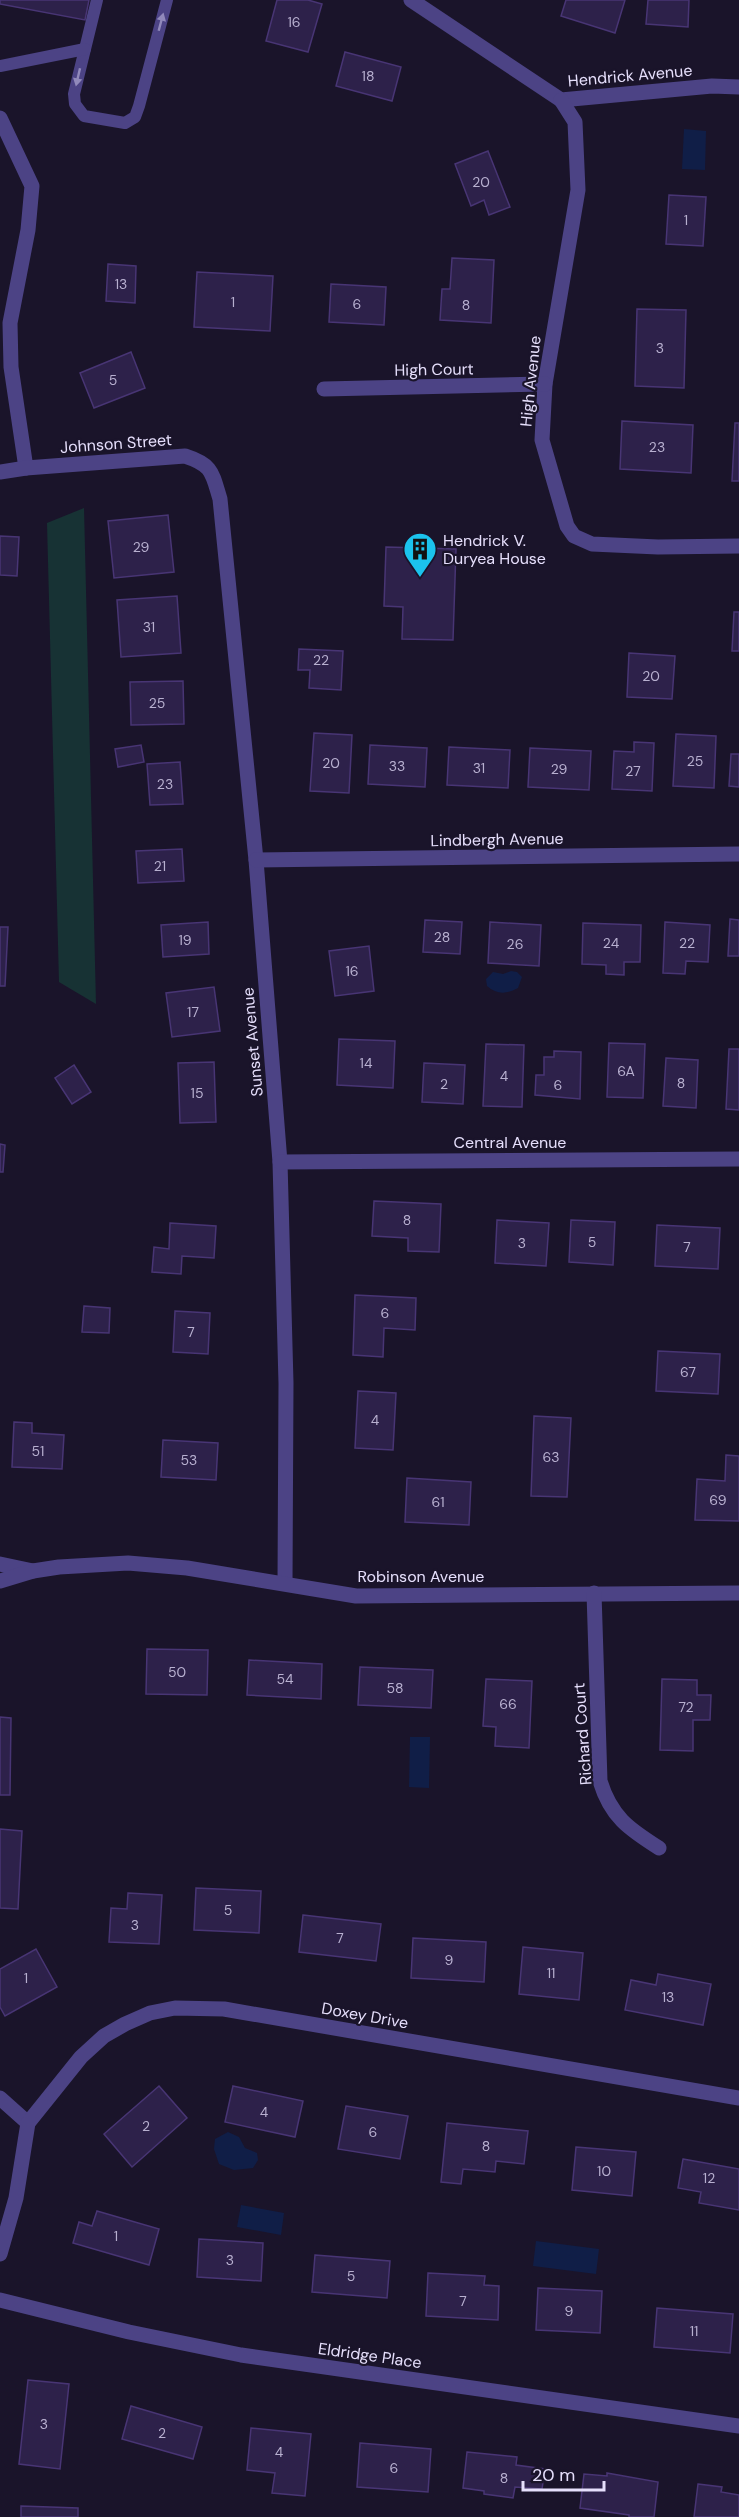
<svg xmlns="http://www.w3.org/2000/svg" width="739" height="2517" font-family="'DM Sans',sans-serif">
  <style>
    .green { fill: #173234 }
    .water { fill: #101e47 }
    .building { fill: #2d214a; stroke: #483574; stroke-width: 1.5 }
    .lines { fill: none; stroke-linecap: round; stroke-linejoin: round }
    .service { stroke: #4c4385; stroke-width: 12 }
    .minor { stroke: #4c4385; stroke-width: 15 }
    .oneway { fill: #9189bb }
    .labels { text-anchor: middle; stroke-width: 4.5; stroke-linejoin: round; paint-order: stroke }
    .number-label { font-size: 14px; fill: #b8b0d0 }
    .street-label { font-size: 16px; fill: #e6dffc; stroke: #1a142a }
    .poi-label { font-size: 16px; fill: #e6dffc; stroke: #1a142a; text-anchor: start }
  </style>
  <rect width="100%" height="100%" fill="#1a142a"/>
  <!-- green -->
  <polygon class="green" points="84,508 96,1004 59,982 47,523"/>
  <!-- water -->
  <g class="water">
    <polygon points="684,129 706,131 705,170 682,169"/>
    <path d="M511,971L517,972L522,977L518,988C507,994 497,995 487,986L486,979L493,972L503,974Z"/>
    <polygon points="410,1737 430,1737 429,1788 409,1787"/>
    <polygon points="228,2132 239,2137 245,2148 257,2153 258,2160 253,2168 234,2170 219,2164 214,2149 215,2139"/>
    <polygon points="241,2205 284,2213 281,2235 237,2227"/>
    <polygon points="536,2241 599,2249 596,2274 533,2266"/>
  </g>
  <!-- building -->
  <g class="building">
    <polygon points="0,0 89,0 85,20 0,4"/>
    <polygon points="277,0 308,0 322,4 308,52 266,41"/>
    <polygon points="566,0 625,0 615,33 561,16"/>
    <polygon points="648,0 689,0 688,27 646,24"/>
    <polygon points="345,52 401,67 392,101 336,86"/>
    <polygon points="488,151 510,207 489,215 484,200 471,206 455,164"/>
    <polygon points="669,195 706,197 703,246 666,244"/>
    <polygon points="452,258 494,260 491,323 440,320 442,289 450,289"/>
    <polygon points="108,264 136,266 135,303 106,301"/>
    <polygon points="197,272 273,276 270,331 194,327"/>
    <polygon points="331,284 386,287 384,325 329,322"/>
    <polygon points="637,309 686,310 684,388 635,386"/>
    <polygon points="131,352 145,388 94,408 80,373"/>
    <polygon points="622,421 693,425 691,473 620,469"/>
    <polygon points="735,423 739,423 739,481 732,481"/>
    <polygon points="168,515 174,572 114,578 108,521"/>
    <polygon points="0,536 19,537 17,576 0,575"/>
    <polygon points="386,547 456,549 453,640 402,639 403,607 384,606"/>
    <polygon points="177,596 181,653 121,657 117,600"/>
    <polygon points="734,612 739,612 739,651 732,651"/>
    <polygon points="299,649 343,651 341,690 309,688 310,670 298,670"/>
    <polygon points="629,653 675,656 672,699 627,697"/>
    <polygon points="183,681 184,724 131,725 130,682"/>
    <polygon points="314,733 352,735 349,793 310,791"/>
    <polygon points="676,734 716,736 714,788 673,786"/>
    <polygon points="634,742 654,743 652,791 612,789 614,751 634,752"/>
    <polygon points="141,745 144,762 118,767 115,749"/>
    <polygon points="370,745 427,748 425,787 368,784"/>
    <polygon points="449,747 510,750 508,788 447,785"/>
    <polygon points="530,748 591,751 589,790 528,787"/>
    <polygon points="731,754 739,754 739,787 729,786"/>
    <polygon points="180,762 183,804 150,805 147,764"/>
    <polygon points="182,849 184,881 138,883 136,851"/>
    <polygon points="730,919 739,920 739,956 728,956"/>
    <polygon points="425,920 462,922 460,954 423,952"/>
    <polygon points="208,922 209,954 163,957 161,925"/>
    <polygon points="490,922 541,925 539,966 488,963"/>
    <polygon points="665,922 710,925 708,962 686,961 685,974 663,973"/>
    <polygon points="583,923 641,925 640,962 624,962 624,975 606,974 606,965 582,964"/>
    <polygon points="0,927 8,927 5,986 0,986"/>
    <polygon points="369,946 374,991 335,996 329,951"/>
    <polygon points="214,987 220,1031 172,1037 166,993"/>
    <polygon points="339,1039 395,1041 393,1088 337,1085"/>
    <polygon points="609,1043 645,1044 643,1098 607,1097"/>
    <polygon points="486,1044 524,1045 522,1107 483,1106"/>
    <polygon points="729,1049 739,1049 739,1110 726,1109"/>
    <polygon points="554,1051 581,1052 580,1099 535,1095 536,1075 544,1075 544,1057 554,1057"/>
    <polygon points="666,1058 698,1060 696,1108 663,1106"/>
    <polygon points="214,1062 216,1122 180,1123 178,1063"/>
    <polygon points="424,1063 465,1065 463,1104 422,1102"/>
    <polygon points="74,1065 91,1092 72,1104 55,1078"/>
    <polygon points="0,1144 5,1145 3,1172 0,1172"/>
    <polygon points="374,1201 441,1204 439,1252 408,1251 408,1238 372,1236"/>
    <polygon points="497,1220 549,1223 546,1266 495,1263"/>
    <polygon points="571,1220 615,1222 613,1265 569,1262"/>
    <polygon points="170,1223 216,1226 214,1258 182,1256 181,1274 152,1272 154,1247 169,1249"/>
    <polygon points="657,1225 720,1228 718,1269 655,1266"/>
    <polygon points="355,1295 416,1298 415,1330 384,1328 383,1357 353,1355"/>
    <polygon points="84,1306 110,1308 109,1333 82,1332"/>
    <polygon points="175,1311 210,1313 208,1354 173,1352"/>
    <polygon points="658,1351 720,1354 718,1394 656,1391"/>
    <polygon points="358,1391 396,1393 393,1450 355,1448"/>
    <polygon points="534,1416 571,1418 567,1497 531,1496"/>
    <polygon points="14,1422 32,1423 32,1433 64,1435 62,1469 12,1467"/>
    <polygon points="163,1440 218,1443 216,1480 161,1477"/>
    <polygon points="726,1455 739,1456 739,1521 695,1520 697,1479 725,1481"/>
    <polygon points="407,1478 471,1482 469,1525 405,1522"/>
    <polygon points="147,1649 208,1650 207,1695 146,1694"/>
    <polygon points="249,1660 322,1664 321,1699 247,1695"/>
    <polygon points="360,1667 433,1670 431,1708 358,1705"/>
    <polygon points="486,1679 532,1681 529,1748 495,1746 496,1727 483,1726"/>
    <polygon points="662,1679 697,1680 697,1695 711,1695 710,1720 693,1720 693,1751 660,1750"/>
    <polygon points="0,1717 11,1718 10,1795 0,1795"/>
    <polygon points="0,1829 22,1831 18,1909 0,1908"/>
    <polygon points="196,1888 261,1891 259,1933 194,1930"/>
    <polygon points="128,1893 162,1895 159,1944 109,1942 111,1908 127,1909"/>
    <polygon points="303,1915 381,1924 376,1961 299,1952"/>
    <polygon points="413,1938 486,1942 484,1982 411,1978"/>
    <polygon points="523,1947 583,1953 579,2000 519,1994"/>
    <polygon points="36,1949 57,1987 5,2016 0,2007 0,1969"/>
    <polygon points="658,1974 711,1984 703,2025 625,2010 631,1980 656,1985"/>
    <polygon points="159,2086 187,2118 132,2167 104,2134"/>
    <polygon points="233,2086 303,2101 295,2137 225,2122"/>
    <polygon points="346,2106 408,2116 400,2159 338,2149"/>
    <polygon points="447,2123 528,2131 524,2164 496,2161 495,2172 463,2169 461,2184 441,2182"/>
    <polygon points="576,2147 636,2152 632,2196 572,2190"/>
    <polygon points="683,2159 739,2169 739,2210 699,2203 701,2192 678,2188"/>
    <polygon points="97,2211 159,2229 149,2265 73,2243 79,2222 92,2226"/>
    <polygon points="199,2239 263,2243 261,2281 197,2277"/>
    <polygon points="315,2255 390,2261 387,2298 312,2292"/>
    <polygon points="428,2273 485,2276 484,2285 499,2286 498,2320 426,2316"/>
    <polygon points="538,2288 602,2291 600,2333 536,2330"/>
    <polygon points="657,2308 733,2314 730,2353 654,2347"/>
    <polygon points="28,2380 69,2384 60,2469 19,2464"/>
    <polygon points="131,2406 202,2427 193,2459 122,2439"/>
    <polygon points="251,2428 311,2434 305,2496 272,2493 275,2473 247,2470"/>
    <polygon points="360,2443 431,2449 428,2492 357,2487"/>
    <polygon points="467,2452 517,2457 516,2465 545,2469 542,2489 515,2487 513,2498 484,2494 484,2491 463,2488"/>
    <polygon points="607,2473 658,2482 654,2517 629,2517 629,2515 580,2508 584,2474 607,2476"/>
    <polygon points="698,2484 722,2487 721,2492 739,2495 739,2517 694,2517"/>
    <polygon points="21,2506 78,2508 78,2517 21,2517"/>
  </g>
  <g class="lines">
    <!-- service -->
    <g class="service">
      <polyline points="97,0 74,94 75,104 84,116 125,123 135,117 139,106 167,0"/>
      <polyline points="0,66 85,49"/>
    </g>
    <!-- minor -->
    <g class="minor">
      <polyline points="411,0 561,100 712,86 739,87"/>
      <polyline points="561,100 575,122 578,190 545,384 542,440 567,526 574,536 592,544 658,547 739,546"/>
      <polyline points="0,118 32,186 28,230 10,323 11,367 26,468"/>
      <polyline points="324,389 545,384"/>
      <path d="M0,472L26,468L185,456C213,465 212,473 220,499L256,860L280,1162L286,1383L285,1583"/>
      <polyline points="256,860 739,854"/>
      <polyline points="280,1162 739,1159"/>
      <polyline points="0,1564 33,1571"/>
      <polyline points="0,1581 33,1571 59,1567 128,1563 187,1568 356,1596 739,1593"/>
      <path d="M594,1593L600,1781C611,1817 629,1829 659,1848"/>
      <polyline points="0,2098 28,2123"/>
      <polyline points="0,2254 16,2198 28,2123 81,2057 104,2036 125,2024 150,2013 175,2008 224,2009 739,2098"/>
      <polyline points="0,2300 129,2332 241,2355 739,2426"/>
    </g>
  </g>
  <!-- one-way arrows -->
  <defs><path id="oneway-solid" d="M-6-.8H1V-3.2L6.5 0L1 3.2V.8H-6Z" transform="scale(1.5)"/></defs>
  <g class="oneway">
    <use href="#oneway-solid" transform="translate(161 22) rotate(-75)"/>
    <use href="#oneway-solid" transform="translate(78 77) rotate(103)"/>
  </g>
  <!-- icons -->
  <defs>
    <symbol id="building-pin" viewBox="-11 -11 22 30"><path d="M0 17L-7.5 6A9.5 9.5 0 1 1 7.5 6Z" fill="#1bc3ed" stroke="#1a142a"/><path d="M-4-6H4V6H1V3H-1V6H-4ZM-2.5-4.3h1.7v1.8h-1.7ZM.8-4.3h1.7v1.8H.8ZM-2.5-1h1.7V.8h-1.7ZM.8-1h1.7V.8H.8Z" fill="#111"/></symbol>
  </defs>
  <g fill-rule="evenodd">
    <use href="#building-pin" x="401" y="530" width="38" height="52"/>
  </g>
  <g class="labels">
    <!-- number labels -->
    <g class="number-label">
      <text x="294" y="27">16</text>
      <text x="368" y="81">18</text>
      <text x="481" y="187">20</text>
      <text x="686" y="225">1</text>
      <text x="121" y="289">13</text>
      <text x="233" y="307">1</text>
      <text x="357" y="309">6</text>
      <text x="466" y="310">8</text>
      <text x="660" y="353">3</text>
      <text x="113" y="385">5</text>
      <text x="657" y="452">23</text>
      <text x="141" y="552">29</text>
      <text x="149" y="632">31</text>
      <text x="321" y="665">22</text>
      <text x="651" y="681">20</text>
      <text x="157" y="708">25</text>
      <text x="695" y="766">25</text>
      <text x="331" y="768">20</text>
      <text x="397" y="771">33</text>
      <text x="479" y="773">31</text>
      <text x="559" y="774">29</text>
      <text x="633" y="776">27</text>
      <text x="165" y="789">23</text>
      <text x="160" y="871">21</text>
      <text x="442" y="942">28</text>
      <text x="185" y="945">19</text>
      <text x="611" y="948">24</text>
      <text x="687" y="948">22</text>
      <text x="515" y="949">26</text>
      <text x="352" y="976">16</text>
      <text x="193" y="1017">17</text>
      <text x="366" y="1068">14</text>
      <text x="626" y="1076">6A</text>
      <text x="504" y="1081">4</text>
      <text x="681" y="1088">8</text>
      <text x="444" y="1089">2</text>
      <text x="558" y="1090">6</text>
      <text x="197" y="1098">15</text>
      <text x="407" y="1225">8</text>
      <text x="592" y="1247">5</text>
      <text x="522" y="1248">3</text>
      <text x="687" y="1252">7</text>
      <text x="385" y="1318">6</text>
      <text x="191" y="1337">7</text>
      <text x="688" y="1377">67</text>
      <text x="375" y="1425">4</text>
      <text x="38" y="1456">51</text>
      <text x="551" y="1462">63</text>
      <text x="189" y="1465">53</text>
      <text x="718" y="1505">69</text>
      <text x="438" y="1507">61</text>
      <text x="177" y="1677">50</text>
      <text x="285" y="1684">54</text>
      <text x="395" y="1693">58</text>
      <text x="508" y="1709">66</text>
      <text x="686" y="1712">72</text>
      <text x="228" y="1915">5</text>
      <text x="135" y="1930">3</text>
      <text x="340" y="1943">7</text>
      <text x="449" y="1965">9</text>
      <text x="551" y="1978">11</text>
      <text x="26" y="1983">1</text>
      <text x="668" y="2002">13</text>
      <text x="264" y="2117">4</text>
      <text x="146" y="2131">2</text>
      <text x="373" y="2137">6</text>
      <text x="486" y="2151">8</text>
      <text x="604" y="2176">10</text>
      <text x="709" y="2183">12</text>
      <text x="116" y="2241">1</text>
      <text x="230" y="2265">3</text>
      <text x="351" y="2281">5</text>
      <text x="463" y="2306">7</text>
      <text x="569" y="2316">9</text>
      <text x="694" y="2336">11</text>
      <text x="44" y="2429">3</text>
      <text x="162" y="2438">2</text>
      <text x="279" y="2457">4</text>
      <text x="394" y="2473">6</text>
      <text x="504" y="2483">8</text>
    </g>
    <!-- street labels -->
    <g class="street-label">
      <text transform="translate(630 75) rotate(-5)" y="6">Hendrick Avenue</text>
      <text transform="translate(434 369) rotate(-1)" y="6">High Court</text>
      <text transform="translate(530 381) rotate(-84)" y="6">High Avenue</text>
      <text transform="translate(116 443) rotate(-4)" y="6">Johnson Street</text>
      <text transform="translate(497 839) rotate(-1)" y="6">Lindbergh Avenue</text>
      <text transform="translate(252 1042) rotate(-95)" y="6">Sunset Avenue</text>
      <text x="510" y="1148">Central Avenue</text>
      <text x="421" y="1582">Robinson Avenue</text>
      <text transform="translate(582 1734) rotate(-94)" y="6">Richard Court</text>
      <text transform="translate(365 2015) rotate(10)" y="6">Doxey Drive</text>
      <text transform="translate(370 2355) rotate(8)" y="6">Eldridge Place</text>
    </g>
    <!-- poi labels -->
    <g class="poi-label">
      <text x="443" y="546">Hendrick V.<tspan x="443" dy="18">Duryea House</tspan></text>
    </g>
  </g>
  <!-- scale -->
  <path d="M523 2481v9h81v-9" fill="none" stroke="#e6dffc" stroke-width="3"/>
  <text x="532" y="2481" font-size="18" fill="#e6dffc" stroke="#1a142a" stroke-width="4.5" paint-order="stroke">20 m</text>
</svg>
